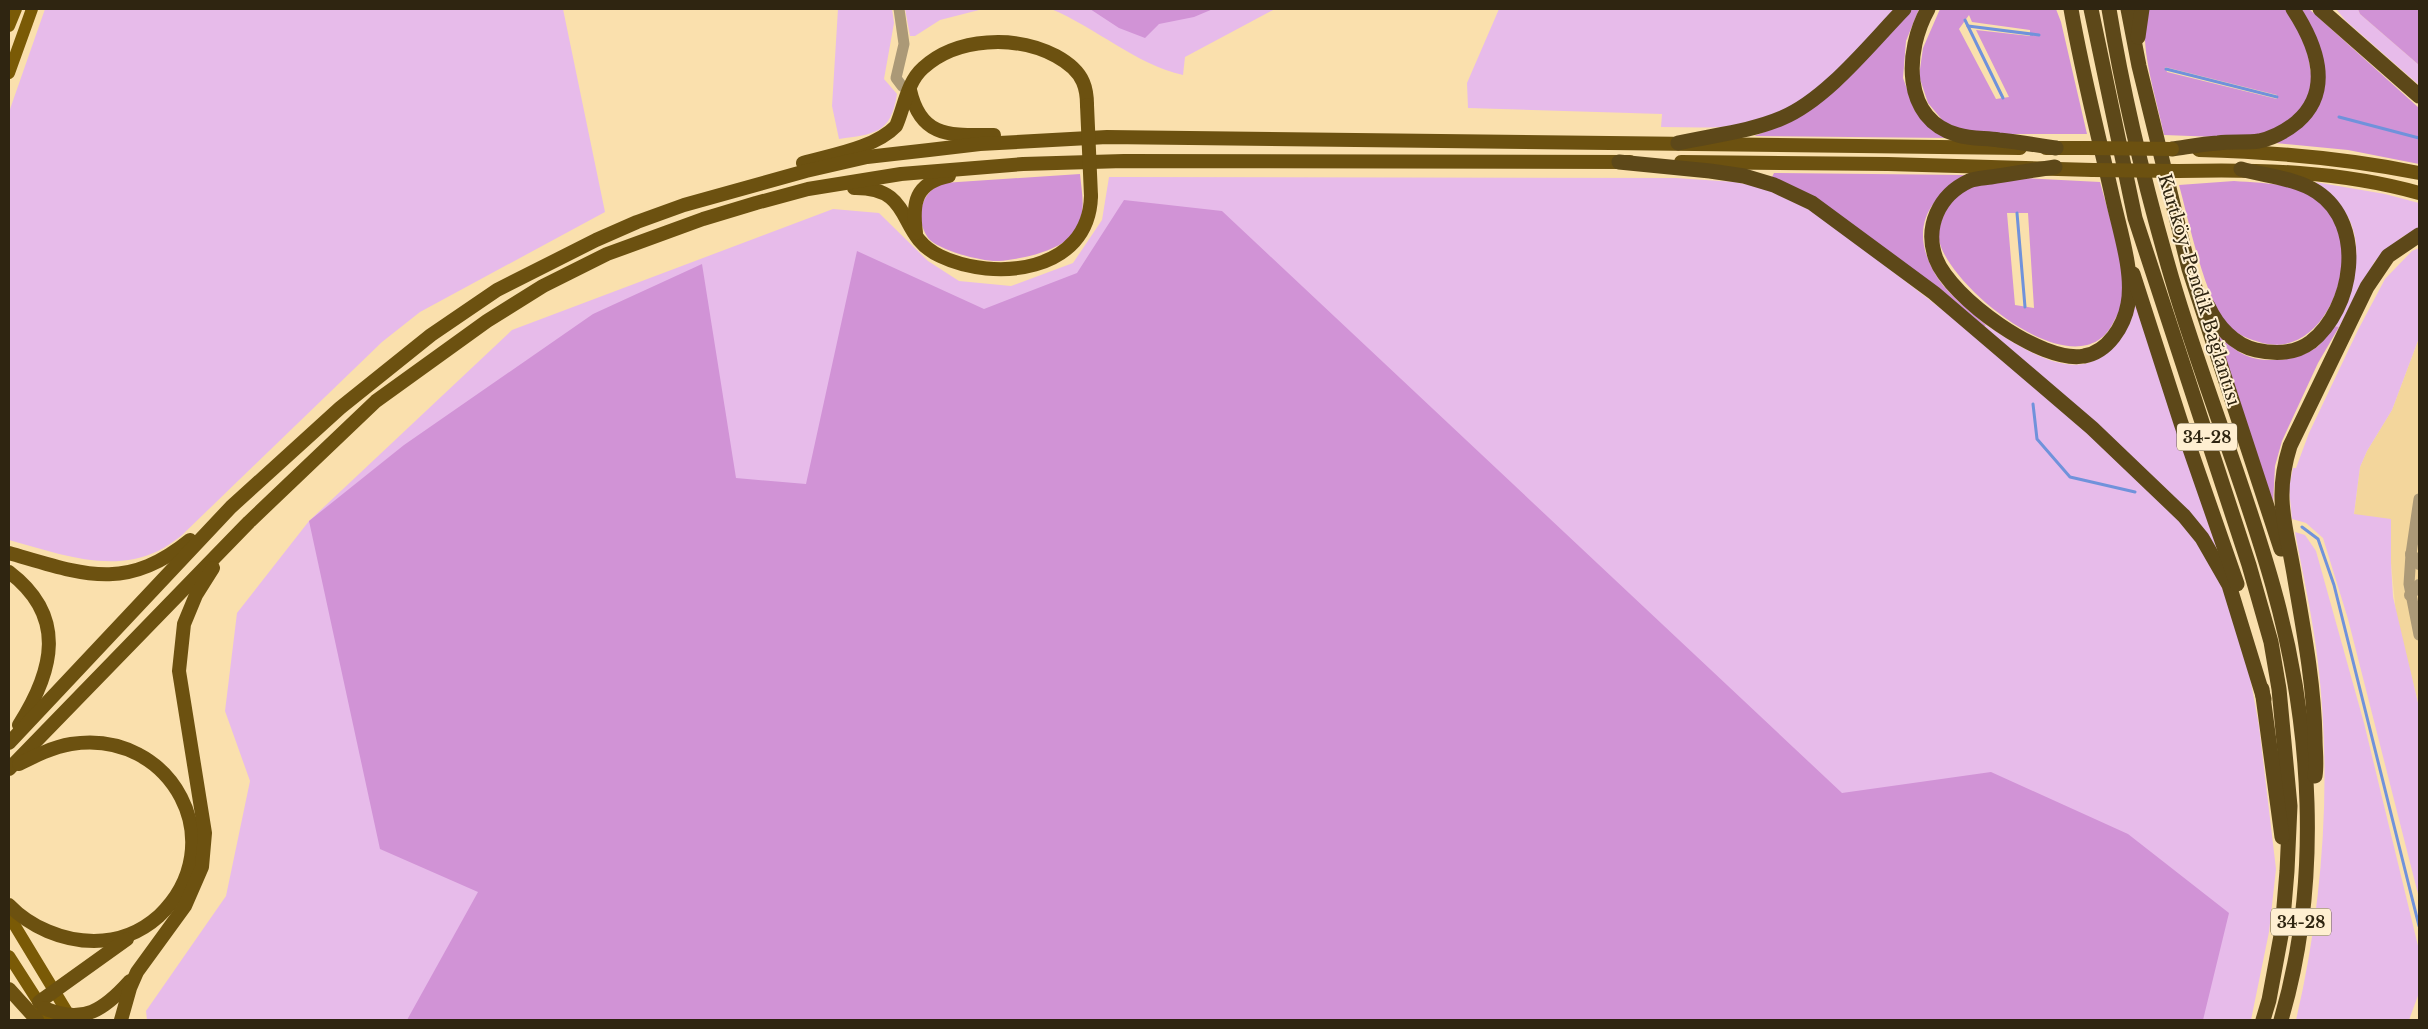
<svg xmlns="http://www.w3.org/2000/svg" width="2428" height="1029" font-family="'Libre Baskerville',serif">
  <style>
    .built { fill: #f3d69c }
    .green { fill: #e7bbea }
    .forest { fill: #d193d6; fill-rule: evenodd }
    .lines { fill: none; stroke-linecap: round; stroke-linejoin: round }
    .stream { stroke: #7092db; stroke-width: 3 }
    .minor { stroke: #ab9977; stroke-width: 11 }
    .tertiary { stroke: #ab9977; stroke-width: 12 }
    .primary { stroke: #7a5a06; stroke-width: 12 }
    .trunk { stroke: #6c5110; stroke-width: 14 }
    .motorway { stroke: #5d4819; stroke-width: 15 }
    .trunk-bridge { stroke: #6c5110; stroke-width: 14 }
    .labels { text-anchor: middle; stroke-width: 4; stroke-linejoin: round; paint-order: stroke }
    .shield { fill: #ffefd1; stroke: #6d624b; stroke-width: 1 }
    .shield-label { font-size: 16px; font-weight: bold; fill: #2f2511 }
    .street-label { font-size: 18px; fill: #2f2511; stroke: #ffefd1 }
  </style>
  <rect width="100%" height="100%" fill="#fae0ad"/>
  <!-- built -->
  <polygon class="built" points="2419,338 2419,707 2396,614 2391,563 2354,515 2360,467 2367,451 2392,410"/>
  <!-- green -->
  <g class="green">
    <path d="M45,9H563L605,212L420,312L382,342L181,536C174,541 166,547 158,551C110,574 57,553 9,540V112Z"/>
    <path d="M838,9H892L894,23L884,79L897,94C891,134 874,134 839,139L832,106Z"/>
    <polygon points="905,9 1026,9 979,10 940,20 915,36 910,36"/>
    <path d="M1051,9H1275L1185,57L1183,75C1137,65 1095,27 1051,9Z"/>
    <path d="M1499,9H1895C1857,49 1816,105 1761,121C1729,130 1694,127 1661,127L1662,114L1468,108L1467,83Z"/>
    <polygon points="2336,9 2358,9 2360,14 2419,65 2419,85 2346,21"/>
    <polygon points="1109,177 1676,178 1735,182 1764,188 1818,214 1979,338 2094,439 2180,522 2204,552 2230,602 2248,666 2259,726 2276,869 2269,932 2251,1020 147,1020 146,1011 226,896 250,781 225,711 237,613 309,521 512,330 833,209 879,213 928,261 959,281 1011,286 1073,263 1102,220"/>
    <path d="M2315,182L2385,194L2419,203V228L2402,237L2375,261L2339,327L2334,326C2350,294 2366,254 2349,219C2342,204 2327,193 2315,182Z"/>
    <polygon points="2419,248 2419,338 2392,410 2367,451 2360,467 2354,514 2391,519 2391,563 2393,597 2419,707 2419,898 2348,619 2323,538 2306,523 2292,519 2289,488 2293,468 2296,468 2309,433 2358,330 2385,279 2412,251"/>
    <path d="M2136,304L2220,558L1982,328L1986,325C2048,366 2103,397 2136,304Z"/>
    <path d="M2295,532L2305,535L2316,551L2364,723L2419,950V993L2409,1020H2296C2323,905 2332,781 2318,663C2313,619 2303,575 2295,532Z"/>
  </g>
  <!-- forest -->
  <g class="forest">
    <polygon points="1090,9 1213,9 1194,17 1159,24 1145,38 1119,28"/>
    <polygon points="1910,9 1919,9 1906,41 1903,78 1915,111 1930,128 1948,138 1754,136 1790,122"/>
    <path d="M1940,9H2056L2061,22L2087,134H1981L1962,130L1944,122L1928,103L1919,76L1923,48ZM1969,15L1972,22L2030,30V36L1976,30L2009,97L1996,99L1959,29Z"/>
    <path d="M2148,9H2286L2306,42L2313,86L2299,114L2274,131L2259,135L2217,137L2164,135C2157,99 2137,43 2148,9ZM2165,67L2277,95V99L2167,72Z"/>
    <polygon points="2299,9 2309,9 2419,108 2419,164 2348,150 2275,143 2323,89"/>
    <polygon points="2358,9 2419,9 2419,65 2360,14"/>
    <path d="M1774,173L1966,175C1929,198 1910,227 1933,270C1944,292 1968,309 1986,325L1982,328L1771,179Z"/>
    <path d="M1080,174C1082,195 1088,218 1071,236C1056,252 1021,259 999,261C983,262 942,251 930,240C925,235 922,226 920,219C921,202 927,190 943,183Z"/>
    <path d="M2022,178L2100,182C2108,213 2128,270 2123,301C2123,307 2117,315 2114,321C2081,394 1954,291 1940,244C1936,232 1942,217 1948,207C1952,200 1964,188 1973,185C1987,180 2006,180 2022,178ZM2007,213H2028L2034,308L2015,305Z"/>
    <path d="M2234,181C2262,183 2302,183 2324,204C2368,247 2328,364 2259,342C2246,338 2236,334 2227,324C2204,297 2189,221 2179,185Z"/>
    <polygon points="1124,200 1222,211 1842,793 1991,772 2128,834 2229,913 2203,1020 407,1020 478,892 380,849 309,521 404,445 593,314 702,264 736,478 806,484 857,251 984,309 1077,273"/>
    <path d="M2334,326L2339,327L2318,363L2282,441L2275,466L2273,505L2216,334C2224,340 2232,348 2241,353C2262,365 2298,361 2317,347C2323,342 2329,332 2334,326Z"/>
  </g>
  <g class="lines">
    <!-- stream -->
    <g class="stream">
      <polyline points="1965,20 2003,98"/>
      <polyline points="1968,26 2039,35"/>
      <polyline points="2166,69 2277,97"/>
      <polyline points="2339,117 2419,138"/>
      <polyline points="2017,213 2025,307"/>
      <polyline points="2033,404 2037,439 2070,477 2135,492"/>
      <polyline points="2302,527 2318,539 2334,585 2419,926"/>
    </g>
    <!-- minor -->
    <g class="minor">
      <polyline points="899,9 904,44 896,78 902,86 910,90"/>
      <polyline points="2419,499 2411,554 2409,584 2419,635"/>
    </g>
    <!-- tertiary -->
    <g class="tertiary">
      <polyline points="2411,554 2419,564"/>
      <polyline points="2410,595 2419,585"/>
    </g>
    <!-- primary -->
    <g class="primary">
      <polyline points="9,26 16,9"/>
      <polyline points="9,73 32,9"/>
      <polyline points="9,916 72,1020"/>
      <polyline points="9,956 50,1020"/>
    </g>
    <!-- trunk -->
    <g class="trunk">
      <path d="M910,90C921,139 951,135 994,135"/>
      <polyline points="2046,148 2087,148"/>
      <path d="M2199,150C2274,152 2346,158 2419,173"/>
      <polyline points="1681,162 1888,164 2093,170"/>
      <path d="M803,163C831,155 875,148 896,126C904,108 907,82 923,68C957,37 1016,35 1056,56C1067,62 1078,70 1083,82C1086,89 1087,97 1087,105"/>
      <path d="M2178,171C2259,169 2341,171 2419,193"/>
      <path d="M854,188C916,187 895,235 940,256C994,282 1089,273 1091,196"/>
      <path d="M916,233C912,203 915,183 949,176"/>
      <path d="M9,553C82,574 125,593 190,540"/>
      <path d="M9,572C67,616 54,670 19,725"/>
      <polyline points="9,743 231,507 340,408 431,335 497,290 596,240 637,222 684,205 806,171 867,157 929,150 980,144 1107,137 2020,148"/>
      <polyline points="9,769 249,522 376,401 487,321 543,286 607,254 703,219 756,203 808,189 901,174 1023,164 1124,161 1630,162"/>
      <path d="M9,905C30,927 63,941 94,941C119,941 140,933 159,916C234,845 172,728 71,744C53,747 35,756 19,764"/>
      <polyline points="9,989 37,1020"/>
      <polyline points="39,1002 127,939"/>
      <path d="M44,1008C83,1025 104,1010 130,981"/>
      <polyline points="121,1020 130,988 137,972 185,906 202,867 205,833 179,671 184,624 196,595 213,568"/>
    </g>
    <!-- motorway -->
    <g class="motorway">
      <path d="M1928,9C1905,50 1901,119 1958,135C1971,139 1985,138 1999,140C2019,142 2037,145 2056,148"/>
      <polyline points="2091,9 2135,218 2249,565 2271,642 2279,689 2290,806 2287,871 2282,930 2269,1000 2263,1020"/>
      <path d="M2109,9C2124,100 2146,190 2172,279C2202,382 2244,482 2273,586C2312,725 2322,881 2281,1020"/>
      <polyline points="2128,9 2139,66 2189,269 2281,549"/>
      <polyline points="2320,9 2419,96"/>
      <polyline points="2138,37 2142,9"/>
      <path d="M1678,143C1713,135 1749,132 1782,118C1827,99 1870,44 1904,9"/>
      <path d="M2172,149C2187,147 2202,144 2218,143C2231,141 2246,143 2259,141C2273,138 2286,131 2297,122C2334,90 2316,44 2293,9"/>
      <polyline points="1619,162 1710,171 1744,176 1774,185 1812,203 1934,293 2092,428 2184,516 2202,538 2229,585 2264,699"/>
      <path d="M2055,167C2033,170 2012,174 1991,177C1984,178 1975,178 1969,181C1939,195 1924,227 1936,259C1951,298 2042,364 2084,356C2108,352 2124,326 2128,304C2134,274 2120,231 2113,200C2099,137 2082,73 2071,9"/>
      <polyline points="2133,274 2181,423 2237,584"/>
      <path d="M2208,306C2217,326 2234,345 2256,350C2274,354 2295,354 2311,342C2353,309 2367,225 2317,192C2296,178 2265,176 2241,169"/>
      <polyline points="2262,689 2282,837"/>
      <path d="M2315,776C2317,764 2315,750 2315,738C2314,685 2304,632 2295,580C2287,528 2273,500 2290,446L2367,287L2388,256L2419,235"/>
    </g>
    <!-- trunk-bridge -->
    <g class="trunk-bridge">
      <polyline points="1087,105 1091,196"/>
      <polyline points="2087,148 2172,149"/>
      <polyline points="2093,170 2178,171"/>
    </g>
  </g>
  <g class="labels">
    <!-- shield labels -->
    <g class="shield">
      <rect x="2177" y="423.5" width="60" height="27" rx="4"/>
      <rect x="2271" y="908.5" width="60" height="27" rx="4"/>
    </g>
    <g class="shield-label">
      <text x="2207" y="443">34-28</text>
      <text x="2301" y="928">34-28</text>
    </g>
    <!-- street labels -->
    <g class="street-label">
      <text transform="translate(2199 290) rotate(73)" y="6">Kurtköy-Pendik Bağlantısı</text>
    </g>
  </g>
  <!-- border -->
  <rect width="2428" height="1029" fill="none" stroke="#2f2511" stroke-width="20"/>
</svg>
